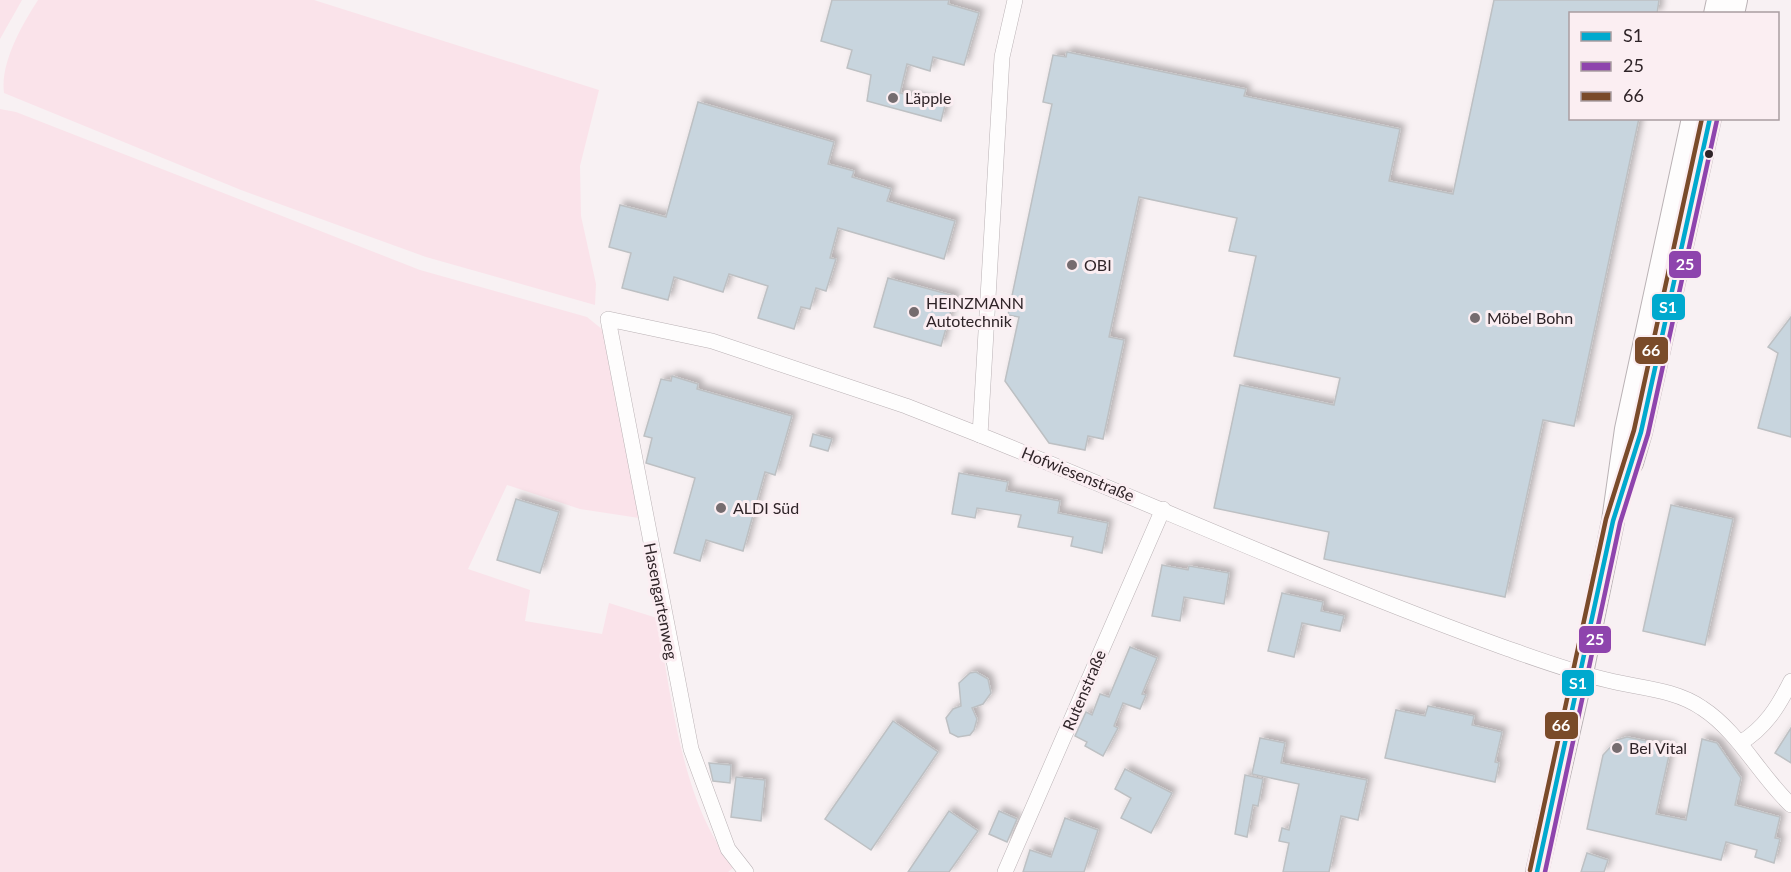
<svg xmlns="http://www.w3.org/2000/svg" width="1791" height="872" font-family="Lato,sans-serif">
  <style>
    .green { fill: #fae3ea }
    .building { fill: #c8d5de; stroke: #bdc0c3; stroke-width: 1.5; filter: url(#shadow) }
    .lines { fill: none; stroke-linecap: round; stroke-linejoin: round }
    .minor-casing { stroke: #bab2b5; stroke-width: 16 }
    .secondary-casing { stroke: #bab2b5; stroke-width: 24 }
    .minor { stroke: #fefdfd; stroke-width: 15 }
    .secondary { stroke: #fefdfd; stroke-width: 22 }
    .bus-1-casing { stroke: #fbeef2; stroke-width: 9 }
    .bus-2-casing { stroke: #fbeef2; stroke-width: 9 }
    .bus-3-casing { stroke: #fbeef2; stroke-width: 9 }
    .bus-1 { stroke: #00a9ce; stroke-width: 4.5 }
    .bus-2 { stroke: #8e44ad; stroke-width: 4.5 }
    .bus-3 { stroke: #7a4b2a; stroke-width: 4.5 }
    .poi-dot { fill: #756c6f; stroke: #fbeef2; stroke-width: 2 }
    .bus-dot { fill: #2f2428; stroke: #fbeef2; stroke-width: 2 }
    .labels { text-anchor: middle; stroke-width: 6; stroke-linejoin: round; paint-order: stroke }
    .poi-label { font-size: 16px; fill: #2f2428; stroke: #fbeef2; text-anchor: start }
    .street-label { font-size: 16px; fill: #2f2428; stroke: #fbeef2 }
    .line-badge { stroke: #fbeef2; stroke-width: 2 }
    .badge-label { font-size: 16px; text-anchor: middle; font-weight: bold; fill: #fff }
  </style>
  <defs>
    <filter id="shadow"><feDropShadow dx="4.5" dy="-4.5" stdDeviation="3" flood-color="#0004"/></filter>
  </defs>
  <rect width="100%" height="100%" fill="#f8f1f3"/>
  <!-- green -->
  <g class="green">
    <polygon points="0,0 22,0 0,39"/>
    <path d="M38,0H314L599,90L580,166L581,216L596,284L595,305L426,257L241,190L4,93C0,63 22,25 38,0Z"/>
    <path d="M0,109L16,112L420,270L587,317L603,330L639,518L580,509L507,485L468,569L530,590L525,621L602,634L609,603L657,618C672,698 681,803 734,867L728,872H0Z"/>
  </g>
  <!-- building -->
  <g class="building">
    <polygon points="832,0 949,0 948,4 979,13 964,65 933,57 930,71 907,64 900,93 945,105 941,121 867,101 871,75 847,68 852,50 821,41"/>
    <polygon points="1494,0 1659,0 1657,14 1570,14 1570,118 1639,118 1574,426 1543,420 1505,597 1324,559 1329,532 1214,508 1240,385 1334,405 1340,378 1234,356 1256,256 1229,251 1237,218 1139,197 1109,337 1124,340 1103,439 1088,436 1085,450 1049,443 1005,381 1019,317 1008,315 1052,104 1043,102 1053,55 1066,57 1067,52 1246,89 1244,96 1400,129 1389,181 1453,194"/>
    <polygon points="698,102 834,142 828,164 854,171 852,177 891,189 887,201 955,221 944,259 838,228 830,258 836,259 826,291 816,288 810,309 801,307 794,329 758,318 768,286 729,274 723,292 674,277 668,300 622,288 631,253 609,247 620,205 666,217"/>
    <polygon points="888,278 955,296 941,346 874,327"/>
    <polygon points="1791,317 1791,437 1758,428 1778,353 1768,347"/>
    <polygon points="672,376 698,384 697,389 792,416 775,475 765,472 743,551 706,540 700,561 674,553 695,478 646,463 652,438 644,436 661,379 671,381"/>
    <polygon points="813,434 832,439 828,451 810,446"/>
    <polygon points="959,473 1008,482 1006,491 1060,501 1058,513 1108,523 1102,553 1071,546 1073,537 1018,527 1021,515 977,508 975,518 952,514"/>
    <polygon points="516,499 559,512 540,573 497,560"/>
    <polygon points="1671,505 1733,519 1705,645 1643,631"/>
    <polygon points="1162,565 1188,570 1189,566 1229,573 1224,604 1184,597 1180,621 1152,616"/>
    <polygon points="1282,593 1323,602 1321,611 1344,616 1340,631 1302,623 1294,657 1268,651"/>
    <polygon points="1130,647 1157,658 1142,694 1146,695 1140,709 1123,703 1114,726 1118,728 1103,756 1085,746 1087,742 1075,736 1086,712 1092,715 1100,694 1109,697"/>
    <polygon points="976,672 988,679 991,693 983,704 972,708 977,719 974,730 970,735 958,737 950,733 946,718 953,709 961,706 959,683 970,673"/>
    <polygon points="1428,706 1474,716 1472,725 1502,732 1495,762 1499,763 1495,782 1385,758 1396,710 1425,716"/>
    <polygon points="893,721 938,752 871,850 825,819"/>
    <polygon points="1791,728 1791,763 1775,753"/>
    <polygon points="1627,737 1671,746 1656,814 1686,820 1702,739 1717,743 1741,778 1735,805 1780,817 1775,838 1780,839 1774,863 1755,857 1757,850 1726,842 1721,860 1587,829 1603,755 1617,740"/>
    <polygon points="1260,738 1285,743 1281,763 1367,780 1358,820 1341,816 1329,872 1283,872 1289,843 1279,841 1282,828 1289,830 1299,784 1252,774"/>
    <polygon points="709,763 731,765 730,783 713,781"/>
    <polygon points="1125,769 1172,793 1151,833 1121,818 1131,798 1115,789"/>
    <polygon points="1245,775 1263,779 1258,806 1253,805 1247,837 1235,834"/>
    <polygon points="736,777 765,780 761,821 731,817"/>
    <polygon points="949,811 978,831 949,872 908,872"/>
    <polygon points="999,811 1017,819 1007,842 989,834"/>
    <polygon points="1065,818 1098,830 1084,872 1023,872 1030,850 1051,857"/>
    <polygon points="1587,853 1608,860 1604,872 1581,872"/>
  </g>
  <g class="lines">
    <defs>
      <g id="minor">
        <path d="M1015,0L1002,57L980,435C1154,505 1326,583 1503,647C1537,659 1572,672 1607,680C1638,688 1675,689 1702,708C1739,732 1759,775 1791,805"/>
        <path d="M1740,743C1765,728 1778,707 1791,681"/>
        <polyline points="746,872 728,849 691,749 608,319 712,341 906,406 980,435"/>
        <polyline points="1005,872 1163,509"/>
      </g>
      <g id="secondary">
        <polyline points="1715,14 1718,0"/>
        <polyline points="1733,14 1736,0"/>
        <polyline points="1632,463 1641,432 1710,118"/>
        <polyline points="1537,872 1582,673 1613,521 1626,429 1693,118"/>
      </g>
    </defs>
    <!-- minor casing -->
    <use href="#minor" class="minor-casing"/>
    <!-- secondary casing -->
    <use href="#secondary" class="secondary-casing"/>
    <!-- minor -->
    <use href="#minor" class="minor"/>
    <!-- secondary -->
    <use href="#secondary" class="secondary"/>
    <defs>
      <polyline id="bus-1" points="1537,872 1613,521 1641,432 1710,118"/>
      <polyline id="bus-2" points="1545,872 1620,523 1648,434 1717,120"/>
      <polyline id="bus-3" points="1530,870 1606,519 1634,430 1702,118"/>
    </defs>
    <!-- bus-1 casing -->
    <use href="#bus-1" class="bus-1-casing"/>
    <!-- bus-2 casing -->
    <use href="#bus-2" class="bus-2-casing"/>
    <!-- bus-3 casing -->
    <use href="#bus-3" class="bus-3-casing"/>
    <!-- bus-1 -->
    <use href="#bus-1" class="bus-1"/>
    <!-- bus-2 -->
    <use href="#bus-2" class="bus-2"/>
    <!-- bus-3 -->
    <use href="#bus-3" class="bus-3"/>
  </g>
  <!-- markers -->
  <g class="poi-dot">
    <circle cx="893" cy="98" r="6"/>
    <circle cx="1072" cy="265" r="6"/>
    <circle cx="914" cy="312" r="6"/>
    <circle cx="1475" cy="318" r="6"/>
    <circle cx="721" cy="508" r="6"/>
    <circle cx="1617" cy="748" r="6"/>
  </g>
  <circle class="bus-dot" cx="1709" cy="154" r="5"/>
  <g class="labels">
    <!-- poi labels -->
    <g class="poi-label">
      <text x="905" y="104">Läpple</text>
      <text x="1084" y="271">OBI</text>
      <text x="926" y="309">HEINZMANN<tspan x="926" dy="18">Autotechnik</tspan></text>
      <text x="1487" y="324">Möbel Bohn</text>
      <text x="733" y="514">ALDI Süd</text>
      <text x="1629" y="754">Bel Vital</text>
    </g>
    <!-- street labels -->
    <g class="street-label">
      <text transform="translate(1078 474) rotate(22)" y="6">Hofwiesenstraße</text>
      <text transform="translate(661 601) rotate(79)" y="6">Hasengartenweg</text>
      <text transform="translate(1084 690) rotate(-67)" y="6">Rutenstraße</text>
    </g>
  </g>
  <g class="line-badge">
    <rect x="1668" y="250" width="34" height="29" rx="6" fill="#8e44ad"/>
    <rect x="1651" y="293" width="35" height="28" rx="6" fill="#00a9ce"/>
    <rect x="1634" y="336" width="35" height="29" rx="6" fill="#7a4b2a"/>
    <rect x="1578" y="625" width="34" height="29" rx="6" fill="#8e44ad"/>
    <rect x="1561" y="669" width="34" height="28" rx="6" fill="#00a9ce"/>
    <rect x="1544" y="711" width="35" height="29" rx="6" fill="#7a4b2a"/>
  </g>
  <g class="badge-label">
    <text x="1685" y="270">25</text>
    <text x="1668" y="313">S1</text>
    <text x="1651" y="356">66</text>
    <text x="1595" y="645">25</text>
    <text x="1578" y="689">S1</text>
    <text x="1561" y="731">66</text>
  </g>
  <!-- legend -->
  <rect x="1569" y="12" width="210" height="108" fill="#fbeef2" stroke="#a99da1" stroke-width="1.5"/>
  <rect x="1581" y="32" width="30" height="9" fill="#00a9ce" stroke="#a99da1" stroke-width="1.5"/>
  <text x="1623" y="42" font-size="18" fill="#2f2428">S1</text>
  <rect x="1581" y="62" width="30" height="9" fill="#8e44ad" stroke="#a99da1" stroke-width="1.5"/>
  <text x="1623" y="72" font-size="18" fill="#2f2428">25</text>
  <rect x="1581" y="92" width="30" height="9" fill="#7a4b2a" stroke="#a99da1" stroke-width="1.5"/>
  <text x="1623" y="102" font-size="18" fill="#2f2428">66</text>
</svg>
